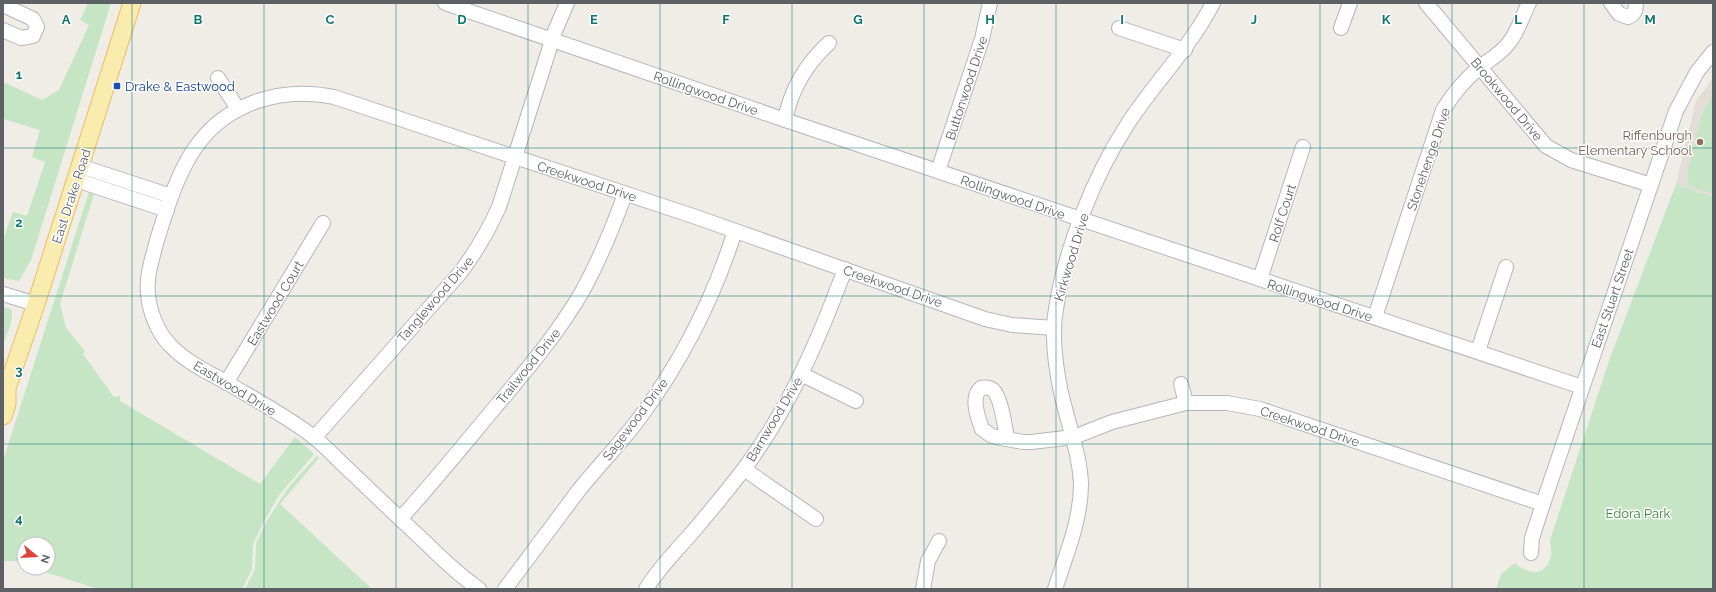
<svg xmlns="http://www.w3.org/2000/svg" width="1716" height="592" font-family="Raleway,sans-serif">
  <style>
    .education { fill: #e2ded7 }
    .green { fill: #c5e5c4 }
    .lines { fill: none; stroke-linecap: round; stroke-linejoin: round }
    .minor-casing { stroke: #b3b6ba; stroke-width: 16 }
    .major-casing { stroke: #e9bf64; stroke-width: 19 }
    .minor { stroke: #fff; stroke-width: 14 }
    .major { stroke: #faecaf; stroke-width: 17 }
    .grid { fill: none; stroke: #0f766e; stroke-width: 1; stroke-opacity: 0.55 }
    .transit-dot { fill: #1a4fb4; stroke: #fff; stroke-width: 1.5 }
    .education-dot { fill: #8d6e63; stroke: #fff; stroke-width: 1.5 }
    .labels { text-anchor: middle; stroke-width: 3; stroke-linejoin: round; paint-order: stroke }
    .transit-label { font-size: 13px; fill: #164399; stroke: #fff; text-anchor: start }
    .street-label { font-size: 13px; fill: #5d6165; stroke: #fff }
    .education-label { font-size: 13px; fill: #785e54; stroke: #fff; text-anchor: end }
    .park-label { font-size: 13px; fill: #3b863c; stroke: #fff }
    .grid-label { font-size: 13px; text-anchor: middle; font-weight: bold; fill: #0f766e; stroke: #fff; stroke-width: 3; stroke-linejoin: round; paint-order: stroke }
  </style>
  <rect width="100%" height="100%" fill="#efede6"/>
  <!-- education -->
  <polygon class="education" points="1713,78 1713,197 1676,184 1696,101"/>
  <!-- green -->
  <g class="green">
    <polygon points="88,3 111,3 31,260 19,281 3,278 3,240 13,212 27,216 45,162 32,157 40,130 3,119 3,82 42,100 59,90 89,25 80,20"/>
    <polygon points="1713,94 1713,194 1689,186 1687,173 1702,115"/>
    <path d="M1676,184L1713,197V589H1496L1501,574L1515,563C1529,575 1545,578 1551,556C1552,551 1550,545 1550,540L1609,361Z"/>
    <polygon points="89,192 94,194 60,304 66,328 85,351 83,354 114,397 120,396 120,401 260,484 295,437 314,454 279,495 263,523 253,544 252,569 242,589 98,589 32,568 48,568 48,544 24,544 24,564 15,561 3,561 3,461"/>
    <path d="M3,307L11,309C14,319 8,333 3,343Z"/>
    <polygon points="317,456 319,458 280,504 372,589 245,589 255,570 256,544 265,524 288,488"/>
  </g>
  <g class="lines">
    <defs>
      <g id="minor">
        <polyline points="445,3 785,120 1582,387"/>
        <polyline points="1426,3 1546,146 1571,160 1651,185"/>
        <path d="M1611,3L1619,14L1628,17C1635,14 1636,10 1636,3"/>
        <polyline points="3,5 33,19 37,27 33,36 21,38 3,30"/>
        <polyline points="1119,28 1185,50"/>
        <polyline points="1341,28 1350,3"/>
        <polyline points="218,78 238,109"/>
        <path d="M785,120C791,89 806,64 829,43"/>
        <polyline points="80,166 171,196"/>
        <polyline points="938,171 982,39 990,3"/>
        <polyline points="76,180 167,210"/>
        <polyline points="1260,279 1303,147"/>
        <polyline points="3,294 36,304"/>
        <path d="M1375,317L1443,110C1453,94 1464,80 1479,68C1489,60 1500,54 1508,44C1518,32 1522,17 1529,3"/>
        <polyline points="1478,351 1506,267"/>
        <polyline points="801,374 856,401"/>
        <polyline points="226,383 323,223"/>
        <polyline points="1181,384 1186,403"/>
        <path d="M314,438L460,273C476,252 488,231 499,207L555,31L567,3"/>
        <path d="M1007,438C1005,427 1001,397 993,390C989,387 985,387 981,388C970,397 978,418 982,429L992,436L1001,438L1023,442H1031L1074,437L1112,422L1186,403H1227L1260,409L1543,504"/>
        <polyline points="744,469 816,519"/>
        <path d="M400,519C432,484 462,447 492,411C524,373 558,334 583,290C600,259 613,227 625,194"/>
        <polyline points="1531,553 1532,538 1543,504 1676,111 1697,72 1713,52"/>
        <path d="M479,589C459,575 441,558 424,541C399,518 375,495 351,472C339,461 328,449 315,438C287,416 254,399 224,381C205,371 185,361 170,345C157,332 149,310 148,293C146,275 153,257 157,240C167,209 176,176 195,148C226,103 281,86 334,97L693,216L985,319L1012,325L1054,328"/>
        <path d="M505,589C530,556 554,523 579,490C599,465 622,442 641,416C683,359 714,297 735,231"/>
        <path d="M646,589C658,569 675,552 690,535C709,513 727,491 744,469C789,409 819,339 845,269"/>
        <polyline points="923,589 928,561 939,541"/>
        <path d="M1055,589C1066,555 1081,520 1081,484C1080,460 1073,439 1067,416C1058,385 1050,340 1056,309C1065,249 1094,176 1127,125C1154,83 1190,48 1213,3"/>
      </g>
      <polyline id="major" points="3,416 7,404 7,388 36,304 132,3"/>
    </defs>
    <!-- minor casing -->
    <use href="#minor" class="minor-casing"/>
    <!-- major casing -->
    <use href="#major" class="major-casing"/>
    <!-- minor -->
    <use href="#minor" class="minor"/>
    <!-- major -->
    <use href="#major" class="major"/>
  </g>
  <!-- grid -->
  <path class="grid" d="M132,3V589M264,3V589M396,3V589M528,3V589M660,3V589M792,3V589M924,3V589M1056,3V589M1188,3V589M1320,3V589M1452,3V589M1584,3V589M3,148H1713M3,296H1713M3,444H1713"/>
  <!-- markers -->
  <rect class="transit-dot" x="113" y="82" width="8" height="8" rx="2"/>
  <circle class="education-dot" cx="1700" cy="142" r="4"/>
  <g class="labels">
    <!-- transit labels -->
    <g class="transit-label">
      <text x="125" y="91">Drake &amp; Eastwood</text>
    </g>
    <!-- street labels -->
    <g class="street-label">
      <text transform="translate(966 88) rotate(-72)" y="5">Buttonwood Drive</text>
      <text transform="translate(706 93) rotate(19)" y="5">Rollingwood Drive</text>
      <text transform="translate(1507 99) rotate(50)" y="5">Brookwood Drive</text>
      <text transform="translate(1428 159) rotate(-71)" y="5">Stonehenge Drive</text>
      <text transform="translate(587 181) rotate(18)" y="5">Creekwood Drive</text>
      <text transform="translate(71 196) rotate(-72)" y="5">East Drake Road</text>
      <text transform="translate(1013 197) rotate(19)" y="5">Rollingwood Drive</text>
      <text transform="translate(1282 213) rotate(-72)" y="5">Rolf Court</text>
      <text transform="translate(1071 257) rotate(-73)" y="5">Kirkwood Drive</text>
      <text transform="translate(893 286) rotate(19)" y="5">Creekwood Drive</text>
      <text transform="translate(1612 298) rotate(-71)" y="5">East Stuart Street</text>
      <text transform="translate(435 299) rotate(-49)" y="5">Tanglewood Drive</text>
      <text transform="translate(1320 300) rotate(18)" y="5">Rollingwood Drive</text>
      <text transform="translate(275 303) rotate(-59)" y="5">Eastwood Court</text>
      <text transform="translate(528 366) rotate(-51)" y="5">Trailwood Drive</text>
      <text transform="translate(235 388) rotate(31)" y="5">Eastwood Drive</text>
      <text transform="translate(635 419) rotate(-53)" y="5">Sagewood Drive</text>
      <text transform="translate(774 419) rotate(-59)" y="5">Barnwood Drive</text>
      <text transform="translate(1310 426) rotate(18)" y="5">Creekwood Drive</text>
    </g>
    <!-- education labels -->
    <g class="education-label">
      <text x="1692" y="140">Riffenburgh<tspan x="1692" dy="15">Elementary School</tspan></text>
    </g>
    <!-- park labels -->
    <g class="park-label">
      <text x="1638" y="518">Edora Park</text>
    </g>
  </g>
  <g class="grid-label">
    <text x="66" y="24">A</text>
    <text x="198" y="24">B</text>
    <text x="330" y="24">C</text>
    <text x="462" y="24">D</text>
    <text x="594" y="24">E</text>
    <text x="726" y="24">F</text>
    <text x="858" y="24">G</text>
    <text x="990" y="24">H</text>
    <text x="1122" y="24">I</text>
    <text x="1254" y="24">J</text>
    <text x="1386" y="24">K</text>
    <text x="1518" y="24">L</text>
    <text x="1650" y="24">M</text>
    <text x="19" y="79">1</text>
    <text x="19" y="227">2</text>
    <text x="19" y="375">3</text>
    <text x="19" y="523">4</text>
  </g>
  <!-- border -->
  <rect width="1716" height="592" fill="none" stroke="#5d6165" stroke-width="8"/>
  <!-- north arrow -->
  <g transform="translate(36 556) rotate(108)"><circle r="19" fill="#ffffff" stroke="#bec0c1"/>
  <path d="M0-3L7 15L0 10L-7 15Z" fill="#df423b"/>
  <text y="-6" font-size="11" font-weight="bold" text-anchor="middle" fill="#5d6165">N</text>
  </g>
</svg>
